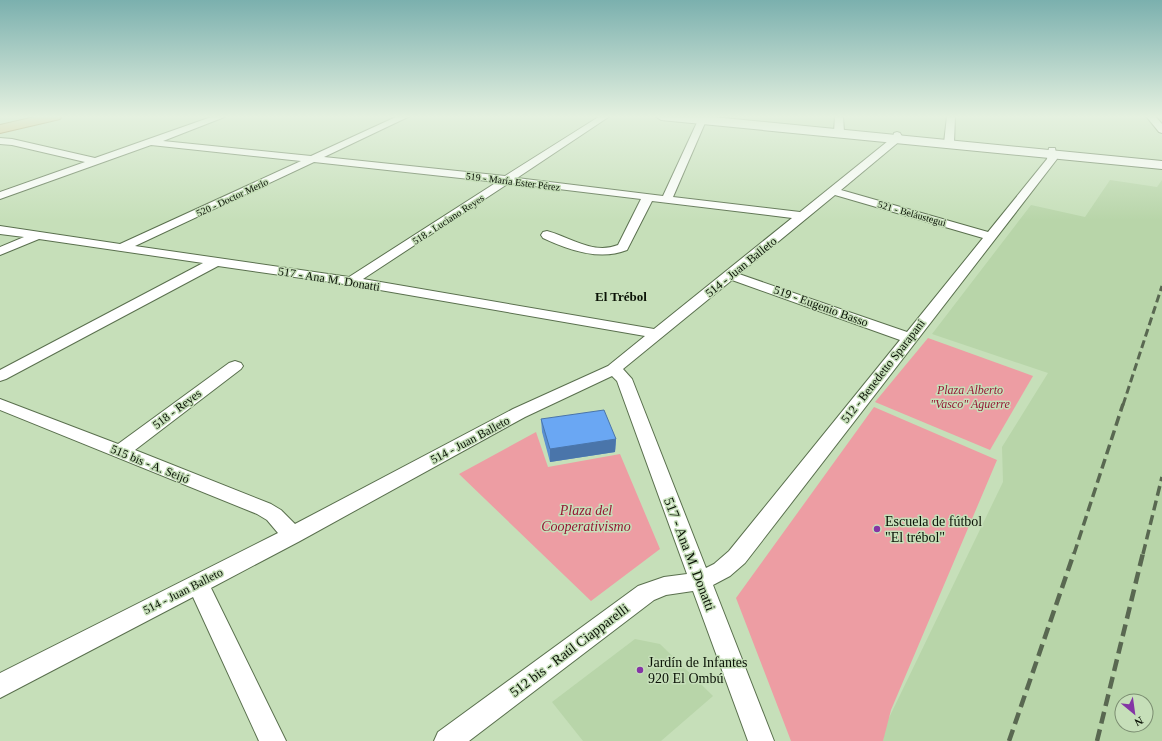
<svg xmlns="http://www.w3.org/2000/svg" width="1162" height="741" font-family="Georgia,serif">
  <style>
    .built { fill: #b8d5a9; fill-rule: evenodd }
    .green { fill: #ed9da3 }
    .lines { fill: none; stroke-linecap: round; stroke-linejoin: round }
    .street-casing { stroke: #5a704e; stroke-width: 2 }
    .secondary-casing { stroke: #5a704e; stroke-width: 2 }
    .primary-casing { stroke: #845e15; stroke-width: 2 }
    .street { fill: #fff; fill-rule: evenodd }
    .secondary { fill: #fff; fill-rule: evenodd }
    .primary { fill: #dcb777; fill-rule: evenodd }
    .rail-far2 { stroke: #596851; stroke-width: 3; stroke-dasharray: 8 4; stroke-linecap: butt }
    .rail-far1 { stroke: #596851; stroke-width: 3.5; stroke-dasharray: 10 5; stroke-linecap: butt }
    .rail { stroke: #596851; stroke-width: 4.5; stroke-dasharray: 12 6; stroke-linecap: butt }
    .wall { fill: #5b90d1 }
    .shaded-wall { fill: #4a75aa }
    .building { fill: #6aa7f3; stroke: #4a75aa }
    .poi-dot { fill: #8435a5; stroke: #c6dfb9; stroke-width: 1.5 }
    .labels { text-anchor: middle; stroke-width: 3; stroke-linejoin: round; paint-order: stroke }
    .far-street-label { font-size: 10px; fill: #0a1206; stroke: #c6dfb9 }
    .street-label { font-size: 12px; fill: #0a1206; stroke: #c6dfb9 }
    .park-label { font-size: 12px; font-style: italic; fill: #951835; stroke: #c6dfb9 }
    .neighbourhood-label { font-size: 13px; font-weight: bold; fill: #0a1206; stroke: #c6dfb9 }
    .near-park-label { font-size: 14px; font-style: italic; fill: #951835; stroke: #c6dfb9 }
    .near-poi-label { font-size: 14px; fill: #0a1206; stroke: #c6dfb9; text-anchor: start }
    .near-street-label { font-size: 14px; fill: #0a1206; stroke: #c6dfb9 }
  </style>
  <rect width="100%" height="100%" fill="#c6dfb9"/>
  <!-- built -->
  <g class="built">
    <path d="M1110,180L1157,187L1162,180V741H883L886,724L1003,482L1002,447L1048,373L932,334L1031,205L1085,217ZM1122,701H1146V725H1122Z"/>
    <polygon points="635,639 660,644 713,696 661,741 583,741 552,702"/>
  </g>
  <!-- green -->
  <g class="green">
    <polygon points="928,338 1033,376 990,450 875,402"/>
    <polygon points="874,407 997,460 891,710 883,741 791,741 736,598"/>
    <polygon points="536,432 548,467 620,454 660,549 591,601 459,474"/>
  </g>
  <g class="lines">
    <defs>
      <g id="street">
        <path d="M214,116H227L163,141L311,156L398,116H410L324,157L505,176L600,116H610L517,178L663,196L700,116H708L673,197L800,212L893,137L894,133L897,132L900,133L903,138L901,140L841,190L988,232L1047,159L1049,148H1055L1057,159L745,563L730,576L713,585L774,741H748L693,591L666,595L654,600L469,741H434L438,732L638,586L664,577L687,574L617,381L612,376L525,417L300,541L211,588L286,741H259L193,597L0,698V673L278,533L267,520L257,514L0,410V399L118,444L229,363L235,361L241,363L243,366L241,369L135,450L271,504L281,510L295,524L513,409L608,366L645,336L351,285L218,266L6,379L0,381V370L203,263L39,239L0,255V247L24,237L0,234V226L120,244L301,161L151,145L0,199V192L85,162L12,145L0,144V138L12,139L95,158ZM314,162L497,182L349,277L135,246ZM509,183L641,199L618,245C593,255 570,237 547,231L543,232L541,235L543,238C569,250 599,261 627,250L652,201L792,218L654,329L363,279ZM835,195L983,238L907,332L739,274ZM732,280L900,340L729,551L714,564L706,568L632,379L623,369Z"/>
        <polygon points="835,116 843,116 844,132 842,134 839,135 834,132"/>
        <polygon points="947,116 955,116 954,143 949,146 944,143"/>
        <polygon points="1146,116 1155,116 1162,124 1162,133 1159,132"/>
      </g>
      <polygon id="secondary" points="655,116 703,116 1162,161 1162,169 661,120"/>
      <polygon id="primary" points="39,116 62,116 60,119 0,133 0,125"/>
    </defs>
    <!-- street casing -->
    <use href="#street" class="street-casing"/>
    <!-- secondary casing -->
    <use href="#secondary" class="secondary-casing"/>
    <!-- primary casing -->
    <use href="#primary" class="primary-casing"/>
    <!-- street -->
    <use href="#street" class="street"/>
    <!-- secondary -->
    <use href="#secondary" class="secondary"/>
    <!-- primary -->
    <use href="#primary" class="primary"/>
    <!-- rail-far2 -->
    <polyline class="rail-far2" points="1123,405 1162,286"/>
    <!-- rail-far1 -->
    <g class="rail-far1">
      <polyline points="1074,554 1123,404"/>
      <polyline points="1143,554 1162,477"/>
    </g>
    <!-- rail -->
    <g class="rail">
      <polyline points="1009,741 1074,553"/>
      <polyline points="1097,741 1143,553"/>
    </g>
  </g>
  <!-- wall -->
  <polygon class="wall" points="541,419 616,439 615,452 550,462 542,432"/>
  <!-- shaded-wall -->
  <polygon class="shaded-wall" points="616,439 615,452 550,462 550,449"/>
  <!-- building -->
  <polygon class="building" points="604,410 616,439 550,449 541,419"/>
  <!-- sky -->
  <linearGradient id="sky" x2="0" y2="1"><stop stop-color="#7bb0ae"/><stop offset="0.53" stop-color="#e5f1e0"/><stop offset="1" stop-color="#e5f1e0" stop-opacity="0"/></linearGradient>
  <rect width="1162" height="220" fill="url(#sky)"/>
  <!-- markers -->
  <g class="poi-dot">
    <circle cx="877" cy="529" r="4"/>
    <circle cx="640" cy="670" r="4"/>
  </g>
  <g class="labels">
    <!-- far-street labels -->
    <g class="far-street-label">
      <text transform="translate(513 181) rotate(7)" y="4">519 - María Ester Pérez</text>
      <text transform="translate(232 197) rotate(-25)" y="4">520 - Doctor Merlo</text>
      <text transform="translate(912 213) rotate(16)" y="4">521 - Beláustegui</text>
      <text transform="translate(448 219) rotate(-33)" y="4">518 - Luciano Reyes</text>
    </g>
    <!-- street labels -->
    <g class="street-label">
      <text transform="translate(741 267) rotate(-39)" y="4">514 - Juan Balleto</text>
      <text transform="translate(329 279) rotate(9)" y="4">517 - Ana M. Donatti</text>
      <text transform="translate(821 306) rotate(20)" y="4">519 - Eugenio Basso</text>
      <text transform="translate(883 371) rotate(-52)" y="4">512 - Benedetto Sparapani</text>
      <text transform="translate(177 409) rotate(-37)" y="4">518 - Reyes</text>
      <text transform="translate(470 440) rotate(-28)" y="4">514 - Juan Balleto</text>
      <text transform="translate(150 464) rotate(22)" y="4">515 bis - A. Seijó</text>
      <text transform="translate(183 591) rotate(-27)" y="4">514 - Juan Balleto</text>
    </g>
    <!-- park labels -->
    <g class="park-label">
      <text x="970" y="394">Plaza Alberto<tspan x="970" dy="14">"Vasco" Aguerre</tspan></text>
    </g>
    <!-- neighbourhood labels -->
    <g class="neighbourhood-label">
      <text x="621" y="301">El Trébol</text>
    </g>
    <!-- near-park labels -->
    <g class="near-park-label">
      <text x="586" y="515">Plaza del<tspan x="586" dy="16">Cooperativismo</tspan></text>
    </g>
    <!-- near-poi labels -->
    <g class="near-poi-label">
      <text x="885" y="526">Escuela de fútbol<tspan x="885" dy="16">"El trébol"</tspan></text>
      <text x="648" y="667">Jardín de Infantes<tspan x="648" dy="16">920 El Ombú</tspan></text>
    </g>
    <!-- near-street labels -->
    <g class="near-street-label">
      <text transform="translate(690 554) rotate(69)" y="5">517 - Ana M. Donatti</text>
      <text transform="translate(569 650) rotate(-37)" y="5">512 bis - Raúl Ciapparelli</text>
    </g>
  </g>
  <!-- north arrow -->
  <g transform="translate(1134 713) rotate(151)"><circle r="19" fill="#c6dfb9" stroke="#7b8d71"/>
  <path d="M0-3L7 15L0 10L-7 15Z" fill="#8435a5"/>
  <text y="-6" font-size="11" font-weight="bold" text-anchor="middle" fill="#0a1206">N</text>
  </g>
</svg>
